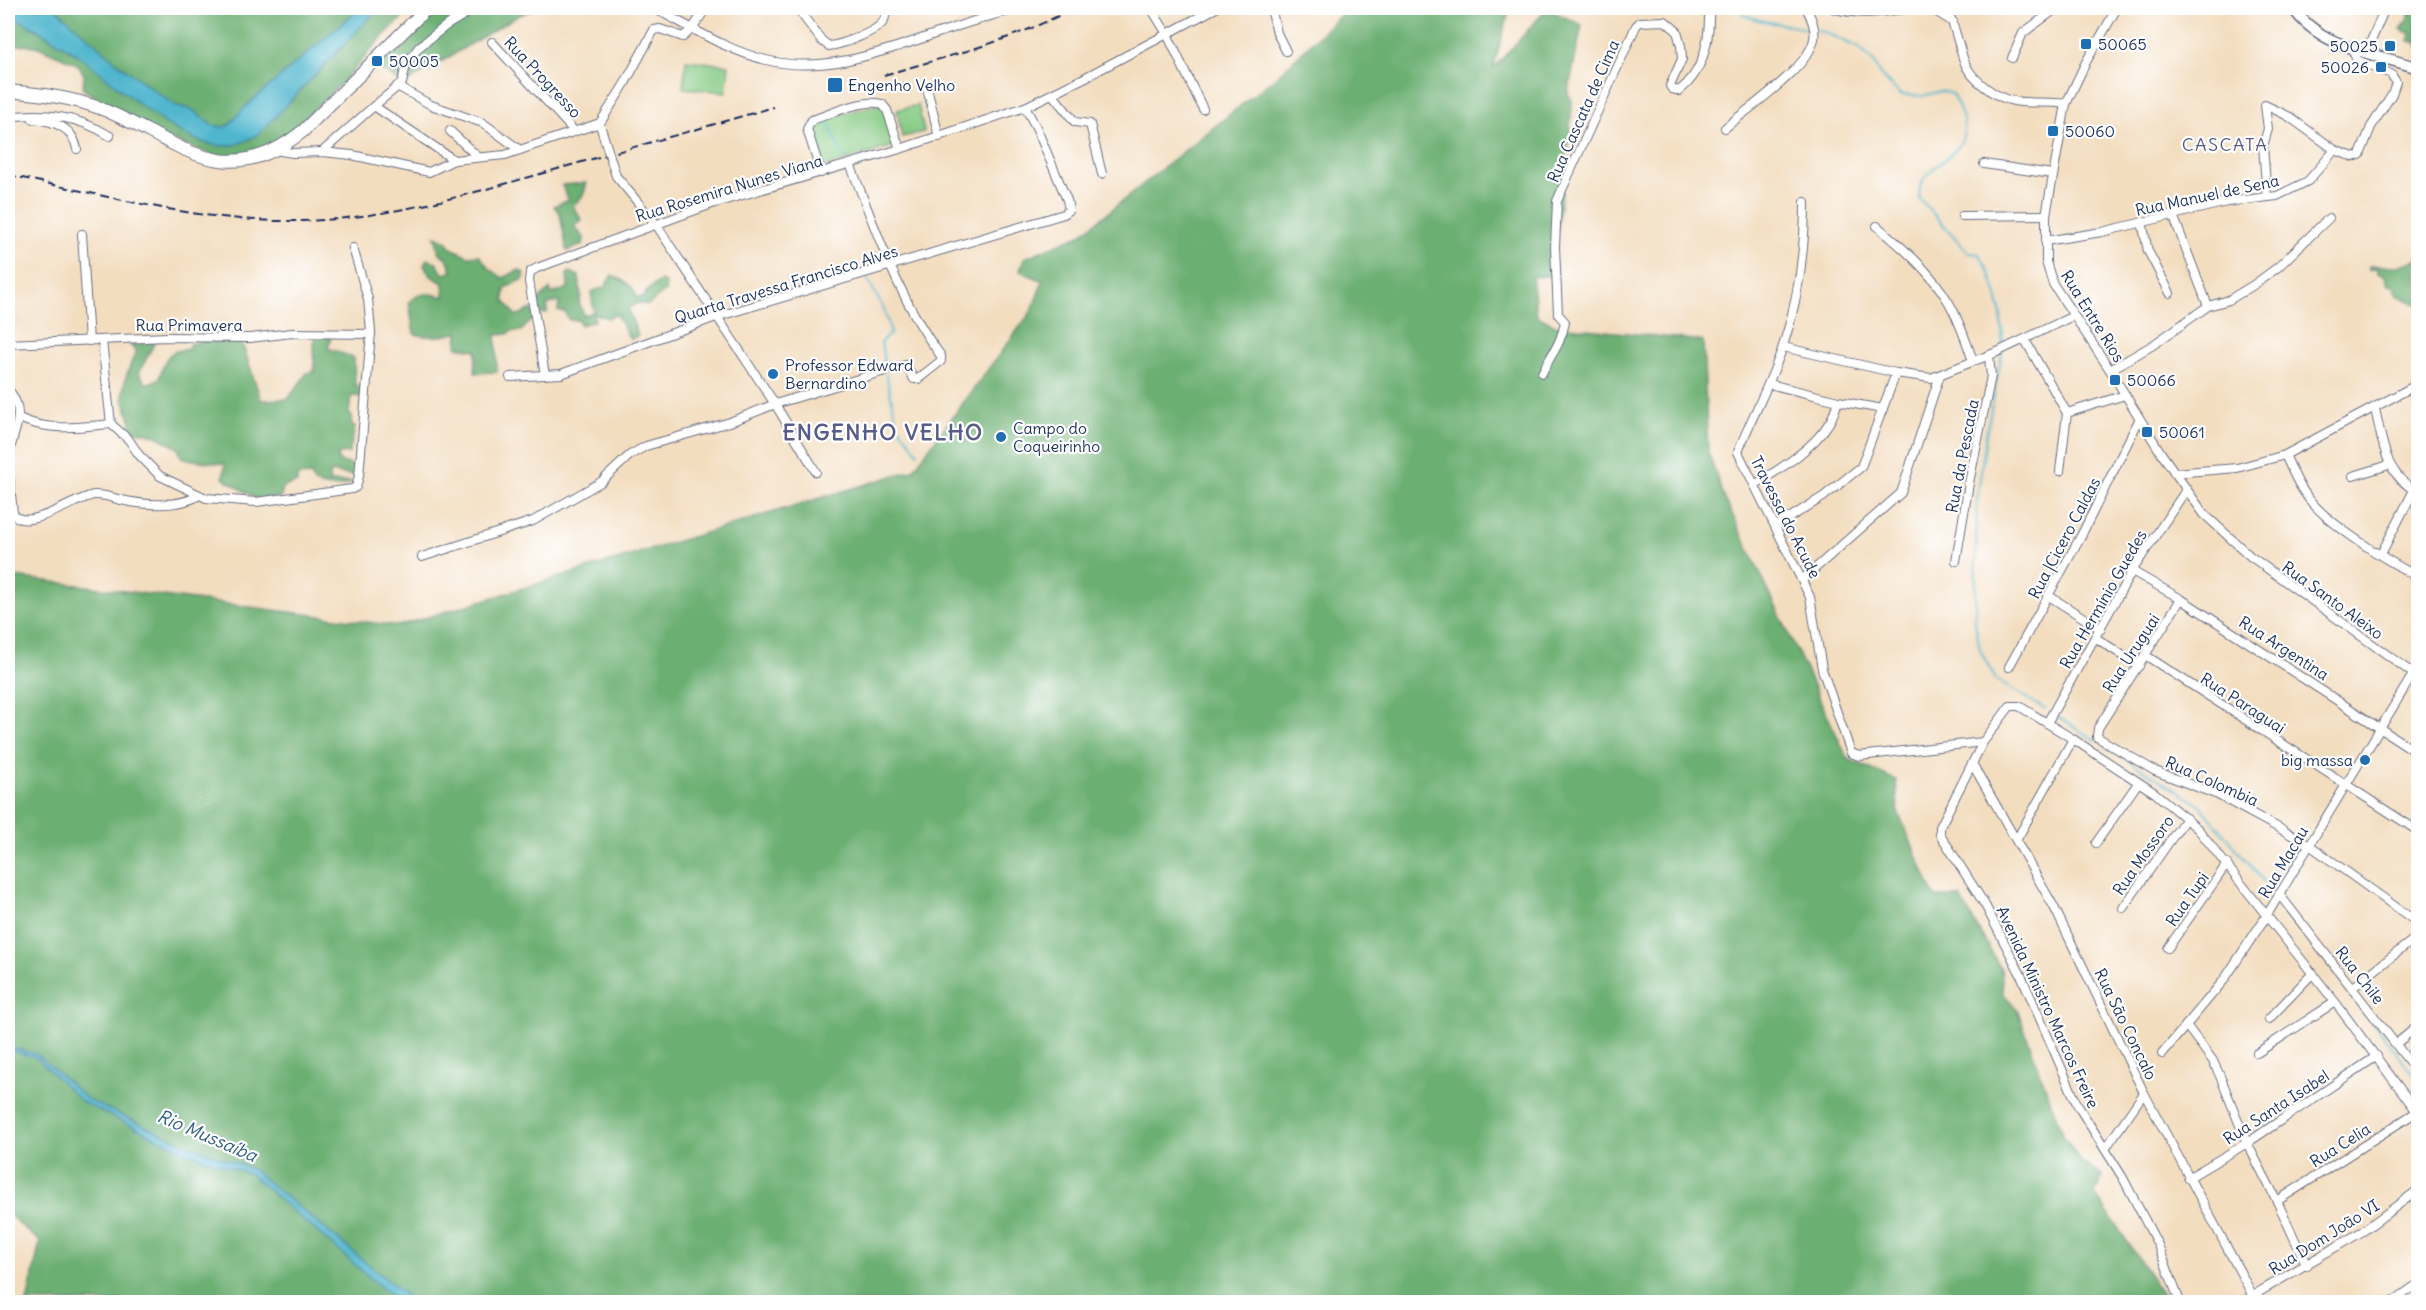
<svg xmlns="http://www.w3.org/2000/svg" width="2426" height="1310" font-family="Delius,sans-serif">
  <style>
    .green { fill: #86cb84; stroke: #507d71; stroke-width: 1.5 }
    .forest { fill: #6caf72; stroke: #446f68; stroke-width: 1.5 }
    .water { fill: #4fb6cd; stroke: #357296; stroke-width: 1.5 }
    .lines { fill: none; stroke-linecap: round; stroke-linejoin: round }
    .stream { stroke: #4fb6cd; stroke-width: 2 }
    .minor-casing { stroke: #676c80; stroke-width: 10 }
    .secondary-casing { stroke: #676c80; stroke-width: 13 }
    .primary-casing { stroke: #676c80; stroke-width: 14 }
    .minor { stroke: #fff; stroke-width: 8 }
    .secondary { stroke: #fff; stroke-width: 10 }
    .primary { stroke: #fff; stroke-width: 12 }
    .rail { stroke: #1b2f5e; stroke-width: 2; stroke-dasharray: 9 4.5; stroke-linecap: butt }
    .minor-bridge-casing { stroke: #676c80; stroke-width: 10; stroke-linecap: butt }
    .minor-bridge { stroke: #fff; stroke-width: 8 }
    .poi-dot { fill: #1f6fb2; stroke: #fff; stroke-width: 2 }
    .labels { text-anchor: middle; stroke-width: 4.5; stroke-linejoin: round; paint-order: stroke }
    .poi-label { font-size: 16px; fill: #1b2f5e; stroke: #fff; text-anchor: start }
    .street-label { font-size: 16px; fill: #1b2f5e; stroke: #fff }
    .neighbourhood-label { font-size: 18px; letter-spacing: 1.5px; fill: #595c88; stroke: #fff }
    .water-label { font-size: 18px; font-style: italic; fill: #2d5e85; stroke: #fff }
    .district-label { font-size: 22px; font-weight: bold; letter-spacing: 1.5px; fill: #595c88; stroke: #fff }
  </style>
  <rect width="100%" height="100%" fill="#fff"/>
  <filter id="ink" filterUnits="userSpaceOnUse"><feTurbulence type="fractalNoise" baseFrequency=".0167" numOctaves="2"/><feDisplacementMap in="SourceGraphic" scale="12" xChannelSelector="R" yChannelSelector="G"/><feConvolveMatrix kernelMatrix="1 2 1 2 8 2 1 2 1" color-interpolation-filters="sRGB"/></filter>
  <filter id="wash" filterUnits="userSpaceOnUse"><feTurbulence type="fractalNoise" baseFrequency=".008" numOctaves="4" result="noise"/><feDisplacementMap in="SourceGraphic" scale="24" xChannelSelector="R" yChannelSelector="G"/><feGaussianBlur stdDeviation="1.35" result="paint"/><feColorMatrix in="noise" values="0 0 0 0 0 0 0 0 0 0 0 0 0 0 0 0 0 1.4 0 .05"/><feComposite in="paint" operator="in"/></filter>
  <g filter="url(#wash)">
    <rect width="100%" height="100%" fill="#f3ddbf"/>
    <!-- green -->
    <g class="green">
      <polygon points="686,60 729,65 726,92 683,88"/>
      <polygon points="878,104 883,108 894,146 821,168 811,123"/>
      <polygon points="918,105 924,132 902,137 897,110"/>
    </g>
    <!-- forest -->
    <g class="forest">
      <polygon points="8,8 413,8 382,37 346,79 297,125 269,150 246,157 218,157 169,139 118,111 83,89 84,74 77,64 36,46 8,44"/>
      <path d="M440,8H537L517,16L404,84L381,70C391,45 419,24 440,8Z"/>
      <polygon points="1348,8 1510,8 1493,69 1547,9 1582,25 1568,93 1572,101 1570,130 1551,276 1532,277 1537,316 1557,326 1703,341 1708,452 1724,497 1848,759 1896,780 1898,812 1935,897 1960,897 2001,969 2003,993 2017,1009 2062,1133 2079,1160 2102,1176 2095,1194 2168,1302 27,1302 40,1242 8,1214 8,576 398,626 913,470 1031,312 1043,281 1020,271 1024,258 1080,235 1276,77"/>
      <polygon points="2408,8 2418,8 2418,48 2418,43 2409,41 2411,34 2400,29 2409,18"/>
      <path d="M586,183C586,193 581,199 573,205L576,212L582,220L574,226L584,238L583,245L567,251L560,214L554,206L568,200L562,185Z"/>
      <path d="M435,236L447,241L449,247L468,256L479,255L489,268L503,278L519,270L524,273V279L505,288L504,300L516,316L532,309L534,318L521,331H511L508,334L496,335L497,372L475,373L476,350L457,347L458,332C443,337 429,338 414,334L409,302C421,291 429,293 444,297L443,283L431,276L424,265L427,259L436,262L443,274L452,272L448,260L439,252Z"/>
      <polygon points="2418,259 2418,305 2397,295 2394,286 2388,285 2385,276 2378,273 2378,268 2369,270 2369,266 2398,266"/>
      <polygon points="570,272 579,276 581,297 579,302 584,316 592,312 595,320 581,325 578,320 569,320 565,312 558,311 559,301 547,305 547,313 540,314 537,302 550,289 552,294 568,288 567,274"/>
      <path d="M612,275C624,281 633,284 637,298L643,297L648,290L661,280L666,284L665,291L648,305L637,303L628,309L638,336L630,339L616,314L608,318L594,314L591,292L605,287Z"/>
      <path d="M314,337H331L328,348L354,358L355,386L364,387L366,397L351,396L349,414L352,416L351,424L355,428L349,453L338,454V461L357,466L355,476L331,472L329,482H352C340,490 327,487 314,483L311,475L297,476V483L283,487L281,497L257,499L223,478L225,464L193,460L181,457L178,448L155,435L131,430C133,417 124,409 123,397C122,383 131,364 136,351L130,345L155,342L139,373L146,384L159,379C165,359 166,350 189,349V344L206,341L242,343L261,400L288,399L307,373L314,372Z"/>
    </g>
    <!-- water -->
    <g class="water">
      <path d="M8,8H55L115,61L174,105L193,110L211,125L223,127L229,125L245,107L360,8H379L259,134C251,138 242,144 234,145C186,156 113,79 75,53C53,39 30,25 8,14Z"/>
      <polygon points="8,1047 38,1055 88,1100 183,1143 252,1169 414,1302 398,1302 250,1174 188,1153 82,1102 37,1058 8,1050"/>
    </g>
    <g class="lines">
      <!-- stream -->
      <g class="stream">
        <path d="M1738,8L1744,15L1758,20L1824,32L1859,48L1873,61L1880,75L1901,95L1923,96L1941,91L1952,94C1955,101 1960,108 1962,116C1976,159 1917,161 1919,198L1969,253L1979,254C1995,276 2005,320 2002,348"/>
        <polyline points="826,119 845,159"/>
        <polyline points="864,268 865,275 884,309 891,333 881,342 885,369"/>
        <polyline points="2002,354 1986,435 1977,502 1975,622 1980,650 1996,680 2045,709"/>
        <polyline points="886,374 897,424 918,453"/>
        <polyline points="2055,715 2095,740"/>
        <polyline points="2105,746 2200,805 2270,889"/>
        <polyline points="2285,907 2418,1081"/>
      </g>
    </g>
  </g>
  <g filter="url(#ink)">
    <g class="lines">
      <defs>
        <g id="minor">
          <path d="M653,8C690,26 725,50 766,60C829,76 894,47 953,28C975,20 997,14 1019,8"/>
          <path d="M797,8L822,41L829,46C841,45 876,32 883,22C886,17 886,13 885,8"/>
          <polyline points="1151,8 1167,34 1203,109"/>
          <polyline points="1271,8 1277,33 1286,51"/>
          <path d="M1832,8C1864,18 1889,9 1921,8"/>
          <polyline points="1921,8 1937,12 1953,22"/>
          <path d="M1946,8C1955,25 1958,43 1964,61C1969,78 1997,99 2014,101C2031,104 2048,101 2066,104"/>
          <polyline points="2117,8 2086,62 2066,104 2046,215 2046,262 2053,284 2110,370 2161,453 2204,514 2250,556 2418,677"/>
          <polyline points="492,42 574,131"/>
          <polyline points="2366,53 2385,8"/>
          <polyline points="2012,58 2023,33 2057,8"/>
          <polyline points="397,86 431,105 483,123 520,150"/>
          <polyline points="927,88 939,137"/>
          <polyline points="1052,94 1075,122 1090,124 1102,174"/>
          <polyline points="374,106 402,83 406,64 419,47 447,25 475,8"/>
          <path d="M8,117C45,112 78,116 110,136"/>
          <path d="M33,119C54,121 73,127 77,149"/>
          <polyline points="600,123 624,85 654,30 660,29 683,37 693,28 706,8"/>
          <path d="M1725,128C1747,109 1809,68 1814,39C1816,29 1811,16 1806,8"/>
          <polyline points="450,131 477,156"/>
          <polyline points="274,150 293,153 322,152 352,155 429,172 454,160 505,155 600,123"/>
          <polyline points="322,152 374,106 454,160"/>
          <polyline points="1984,164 2052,174"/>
          <path d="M821,173L807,129L812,120C830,114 865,98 882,104L887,110L900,149"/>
          <polyline points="616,176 655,223 775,404 816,472"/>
          <polyline points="2267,197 2263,146 2268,129 2265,105 2288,116 2335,150"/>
          <path d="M1805,202C1805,252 1799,298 1783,346C1771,383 1752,416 1738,452L1810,597L1822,669L1851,753L1859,756L1983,742"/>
          <polyline points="2173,215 2208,306"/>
          <polyline points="1962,216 2046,215"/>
          <polyline points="2142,222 2148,251 2170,293"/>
          <path d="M1877,226C1902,247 1931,272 1948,301C1959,319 1966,341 1973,361"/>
          <polyline points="82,234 89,341"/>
          <polyline points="2045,241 2102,232 2227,202 2277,196 2308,181 2335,150 2353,157 2360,155 2371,127 2392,94 2396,82 2391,74 2357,60 2351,47"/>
          <polyline points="2025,340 2067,413 2125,395"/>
          <polyline points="102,341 111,424 129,440 139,455 160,476 206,498 256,502 352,489 356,487 359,476 371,332 368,299 353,248"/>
          <polyline points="8,344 167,337 250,338 292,333 371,334"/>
          <polyline points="1783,347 1896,373 1931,378 1997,352 2073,316"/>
          <polyline points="2110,370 2153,345 2208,306 2229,300 2255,284 2278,267 2329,218"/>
          <path d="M1542,373C1552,353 1561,344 1565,322L1558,314L1555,247L1557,201L1636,26L1640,22L1665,21L1677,31L1681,46L1682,59L1670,86L1672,89L1679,91C1705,71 1710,37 1709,8"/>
          <polyline points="545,375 529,281 530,272 537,268 712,204 900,149 1025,107 1084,78 1216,8"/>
          <polyline points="510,377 561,374 716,317 1064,214 1069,210 1067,200 1036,127 1025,107"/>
          <polyline points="1769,384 1838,401 1883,409"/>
          <path d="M8,389C29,415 11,432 8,461"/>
          <path d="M2375,409C2383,442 2384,475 2418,492"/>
          <path d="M19,418C48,432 80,427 111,424"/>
          <path d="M2285,455C2291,467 2296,481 2304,492C2321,521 2388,561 2418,577"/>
          <path d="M8,467L13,513C25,534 75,498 94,495C104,494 112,498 121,500C143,505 180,508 199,495"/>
          <polyline points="2060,471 2067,413"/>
          <polyline points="2174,473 2237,468 2285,455 2418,384"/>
          <polyline points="2353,476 2389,465"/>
          <path d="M1756,484C1780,469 1814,448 1829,423C1834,416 1835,408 1838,401"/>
          <polyline points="1776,526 1823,497 1861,467 1896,373"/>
          <polyline points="2381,554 2414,490"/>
          <path d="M422,557L533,521L601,482L630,455L646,446L730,422L775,404L905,365L914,379H918L941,361V356C898,299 876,229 850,164"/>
          <polyline points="1956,561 1969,483 1991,376 1989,356"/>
          <polyline points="2132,571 2181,599 2418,753"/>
          <polyline points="1802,580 1901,493 1940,375"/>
          <polyline points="2049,596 2101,629"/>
          <polyline points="2181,599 2098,728 2097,737 2155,771 2218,795 2308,844 2418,923"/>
          <polyline points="2096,638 2139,666"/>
          <polyline points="2145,655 2418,831"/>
          <polyline points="2009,667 2082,534 2139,420"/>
          <polyline points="2047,723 2132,571 2186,490"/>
          <polyline points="1973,765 2054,907 2144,1093 2253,1296"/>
          <polyline points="2017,839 2073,739"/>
          <polyline points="2096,843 2138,783"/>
          <polyline points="2279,894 2418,1073"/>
          <polyline points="2123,908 2186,818"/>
          <polyline points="2168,948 2227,864"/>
          <polyline points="2352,988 2418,936"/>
          <polyline points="2269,1019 2313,973"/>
          <polyline points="2186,1025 2213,1061 2220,1076 2247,1143 2277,1201 2418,1111"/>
          <polyline points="2397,1043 2418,1026"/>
          <polyline points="2257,1053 2335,1002"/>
          <polyline points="2162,1054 2224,980 2267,915 2418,666"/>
          <polyline points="2105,1149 2144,1093"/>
          <polyline points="2188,1178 2247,1143 2377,1056"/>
          <polyline points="2277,1201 2307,1266"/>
          <polyline points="2180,1302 2158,1245 2123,1178 2078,1106 2021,975 1985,905 1940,834 1940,827 1983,742 2010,706 2019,706 2073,739 2155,793 2198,829 2335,1002 2418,1113"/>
          <polyline points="2242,1302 2363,1231 2418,1190"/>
          <polyline points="2392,1302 2418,1284"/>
        </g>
        <path id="secondary" d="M2293,8C2321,49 2375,53 2418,68"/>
        <path id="primary" d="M8,91C40,94 71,97 102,109C177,139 223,196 303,131L427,8"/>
      </defs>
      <!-- minor casing -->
      <use href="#minor" class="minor-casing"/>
      <!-- secondary casing -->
      <use href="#secondary" class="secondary-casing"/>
      <!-- primary casing -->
      <use href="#primary" class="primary-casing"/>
      <!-- minor -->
      <use href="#minor" class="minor"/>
      <!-- secondary -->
      <use href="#secondary" class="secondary"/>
      <!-- primary -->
      <use href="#primary" class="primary"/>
      <!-- rail -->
      <g class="rail">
        <path d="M884,75C948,56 1014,41 1073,8"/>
        <path d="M8,175C96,193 191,220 280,221C373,223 459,197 547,172C623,150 698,129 774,107"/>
      </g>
      <defs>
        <polyline id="minor-bridge" points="601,128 616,176"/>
      </defs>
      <!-- minor-bridge casing -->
      <use href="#minor-bridge" class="minor-bridge-casing"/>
      <!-- minor-bridge -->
      <use href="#minor-bridge" class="minor-bridge"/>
    </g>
  </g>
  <!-- markers -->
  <g class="poi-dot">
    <rect x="2080" y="38" width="12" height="12" rx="3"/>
    <rect x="2384" y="40" width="12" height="12" rx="3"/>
    <rect x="371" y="55" width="12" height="12" rx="3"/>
    <rect x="2375" y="61" width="12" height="12" rx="3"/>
    <rect x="827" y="77" width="16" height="16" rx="3"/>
    <rect x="2047" y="125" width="12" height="12" rx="3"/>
    <circle cx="773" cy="374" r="6"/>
    <rect x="2109" y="374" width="12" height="12" rx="3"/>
    <rect x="2141" y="426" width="12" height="12" rx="3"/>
    <circle cx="1001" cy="437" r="6"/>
    <circle cx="2365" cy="760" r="6"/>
  </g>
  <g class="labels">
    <!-- poi labels -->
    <g class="poi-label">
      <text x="2098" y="50">50065</text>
      <text x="2378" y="52" text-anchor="end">50025</text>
      <text x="389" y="67">50005</text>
      <text x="2369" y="73" text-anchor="end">50026</text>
      <text x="848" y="91">Engenho Velho</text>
      <text x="2065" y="137">50060</text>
      <text x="785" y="371">Professor Edward<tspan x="785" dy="18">Bernardino</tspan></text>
      <text x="2127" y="386">50066</text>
      <text x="1013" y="434">Campo do<tspan x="1013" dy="18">Coqueirinho</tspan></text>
      <text x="2159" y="438">50061</text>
      <text x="2353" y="766" text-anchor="end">big massa</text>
    </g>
    <!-- street labels -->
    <g class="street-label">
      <text transform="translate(543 77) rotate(47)" y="6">Rua Progresso</text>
      <text transform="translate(1583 111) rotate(-66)" y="6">Rua Cascata de Cima</text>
      <text transform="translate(729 188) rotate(-17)" y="6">Rua Rosemira Nunes Viana</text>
      <text transform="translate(2207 195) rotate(-12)" y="6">Rua Manuel de Sena</text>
      <text transform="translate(786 284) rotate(-17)" y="6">Quarta Travessa Francisco Alves</text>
      <text transform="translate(2093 316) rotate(58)" y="6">Rua Entre Rios</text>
      <text x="189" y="331">Rua Primavera</text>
      <text transform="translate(1962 456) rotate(-79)" y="6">Rua da Pescada</text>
      <text transform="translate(1786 517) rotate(63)" y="6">Travessa do Acude</text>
      <text transform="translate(2064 538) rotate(-62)" y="6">Rua |Cicero Caldas</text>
      <text transform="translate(2103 599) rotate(-60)" y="6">Rua Hermínio Guedes</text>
      <text transform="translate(2333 600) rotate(36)" y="6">Rua Santo Aleixo</text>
      <text transform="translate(2284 648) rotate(33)" y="6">Rua Argentina</text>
      <text transform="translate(2131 653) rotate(-57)" y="6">Rua Uruguai</text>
      <text transform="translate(2243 703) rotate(33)" y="6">Rua Paraguai</text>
      <text transform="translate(2212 781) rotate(24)" y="6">Rua Colombia</text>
      <text transform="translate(2143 855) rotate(-55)" y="6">Rua Mossoro</text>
      <text transform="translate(2283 862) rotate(-59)" y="6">Rua Macau</text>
      <text transform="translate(2187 899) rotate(-55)" y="6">Rua Tupi</text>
      <text transform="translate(2360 975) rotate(52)" y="6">Rua Chile</text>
      <text transform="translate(2048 1007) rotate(65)" y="6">Avenida Ministro Marcos Freire</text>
      <text transform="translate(2126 1024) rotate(64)" y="6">Rua São Concalo</text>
      <text transform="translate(2276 1107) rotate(-33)" y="6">Rua Santa Isabel</text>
      <text transform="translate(2340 1145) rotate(-32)" y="6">Rua Celia</text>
      <text transform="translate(2324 1237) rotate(-32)" y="6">Rua Dom João VI</text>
    </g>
    <!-- neighbourhood labels -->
    <g class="neighbourhood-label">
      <text x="2225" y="151">CASCATA</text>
    </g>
    <!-- water labels -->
    <g class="water-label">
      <text transform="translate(207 1136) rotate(23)" y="6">Rio Mussaíba</text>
    </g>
    <!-- district labels -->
    <g class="district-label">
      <text x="883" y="440">ENGENHO VELHO</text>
    </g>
  </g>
  <!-- margin -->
  <rect width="2426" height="1310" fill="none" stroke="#fff" stroke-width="30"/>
</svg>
